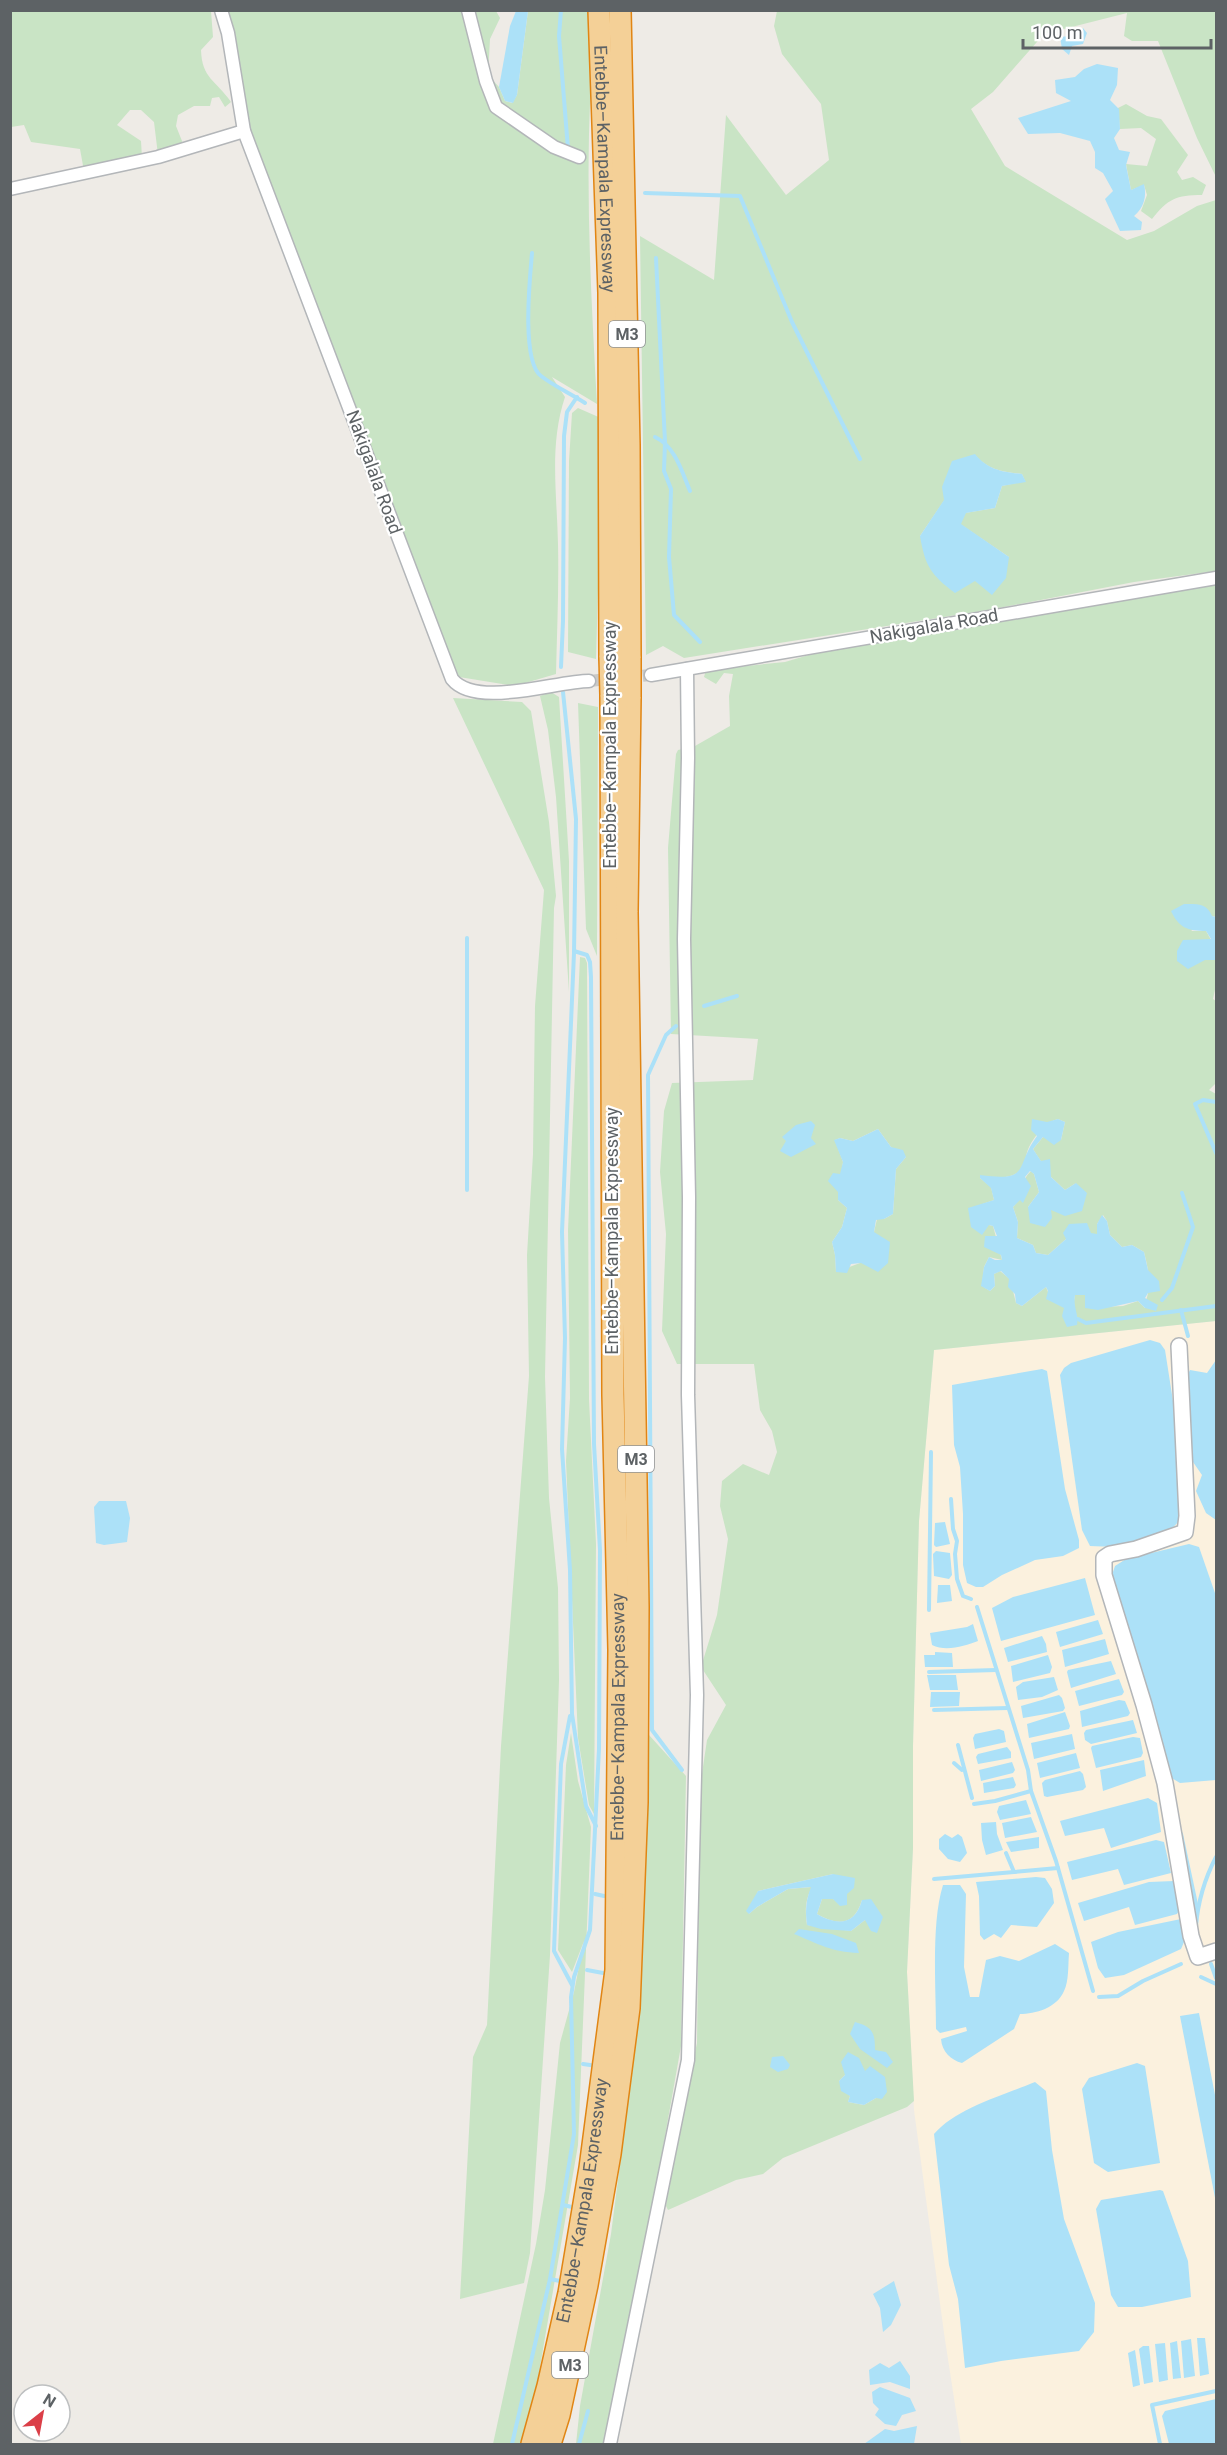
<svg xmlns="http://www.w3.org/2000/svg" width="1227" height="2455" font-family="Roboto,sans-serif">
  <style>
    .commercial { fill: #fbf1de }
    .green { fill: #c9e4c5; fill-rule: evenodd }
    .water { fill: #ace1f8 }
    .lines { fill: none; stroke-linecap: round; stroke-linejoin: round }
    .stream { stroke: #ace1f8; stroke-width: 4 }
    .minor-tunnel { stroke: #cac9c6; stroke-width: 12; stroke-dasharray: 12 6; stroke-linecap: butt }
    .minor-casing { stroke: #b3b6b9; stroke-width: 15 }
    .tertiary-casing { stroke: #b3b6b9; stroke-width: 18 }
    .motorway-casing { stroke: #e18513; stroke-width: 24 }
    .minor { stroke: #fff; stroke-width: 12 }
    .tertiary { stroke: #fff; stroke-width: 15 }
    .motorway { stroke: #f4d097; stroke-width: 21 }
    .motorway-bridge-casing { stroke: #e18513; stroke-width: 24; stroke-linecap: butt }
    .motorway-bridge { stroke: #f4d097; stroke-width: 21 }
    .labels { text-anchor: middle; stroke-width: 4.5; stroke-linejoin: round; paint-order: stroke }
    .shield { fill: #fff; stroke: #8e9193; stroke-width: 1.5 }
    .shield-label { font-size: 16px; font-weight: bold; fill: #5d6265 }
    .street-label { font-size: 18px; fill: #5d6265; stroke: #fff }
  </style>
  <rect width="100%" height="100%" fill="#eeebe6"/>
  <!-- commercial -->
  <polygon class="commercial" points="1216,1321 1216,2444 961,2444 944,2333 914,2110 907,1972 913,1848 913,1746 919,1521 934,1350"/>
  <!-- green -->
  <g class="green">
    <path d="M10,11H211L213,37L201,50C202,79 216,80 231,102L225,107L219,97L212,98L210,106H194L178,115L176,126L184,146L158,155L154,122L141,110H130L117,125L141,141L142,158L84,171L80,149L31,142L24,125L11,127Z"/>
    <path d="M223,11H496L500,18L490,39L488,75L499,87L505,101L512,103L517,95L528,11H592C593,52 590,93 589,134C587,224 592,314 597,404L552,377L565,397C549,445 557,494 558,544C559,587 557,631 556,674L515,686L459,677L391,510L346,381L297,254L245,130Z"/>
    <path d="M777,11H1216V177L1197,138L1158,41H1132L1124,36L1127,13L1044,34L993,92L971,109L1005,166L1127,240L1154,231L1197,206L1216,200V571L1134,582L988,610L684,658L663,646L646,655L640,236L714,280L726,115L786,195L829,160L821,104L782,54L774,26ZM975,455C988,470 1003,472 1022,474L1025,481L1002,486L995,508L965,513L960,524L1009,557L920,536Z"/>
    <path d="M1126,104L1147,116L1161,119L1188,155L1177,172L1182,180L1193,177L1206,185L1202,195C1176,195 1168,199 1152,219L1141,211L1147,195L1144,185L1131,190L1126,164L1147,166L1156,139L1141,128L1120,129L1118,108Z"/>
    <polygon points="578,408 603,419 596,659 568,652 569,461 572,413"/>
    <path d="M1216,583V917L1212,916L1191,931H1206L1211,940H1201L1205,960H1216V985L1213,999L1216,1001V1083L1209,1090L1216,1094V1321L934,1350L919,1521L913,1746V1848L907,1972L914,2101L907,2107L783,2158L763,2174L736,2180L668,2210L666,2206L671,2167L697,2043L700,1787L707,1740L726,1705L701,1667L717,1615L728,1539L720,1506L722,1481L743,1464L769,1475L777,1452L772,1431L760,1410L754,1364H677L662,1331L666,1234L660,1172L664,1111L672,1083L753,1080L758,1039L671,1034L668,848L676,754L678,750L695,746L730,726L729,696L733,674L724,673L716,684L704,677L706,670L785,662L812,654L880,641ZM1058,1119L1065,1122L1061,1140L1043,1137L1033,1149L1051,1177L1065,1190L1076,1183L1050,1210L1028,1207L1039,1192L1034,1174L1031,1171C1019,1182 1025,1195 1013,1207L1018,1222L1017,1238L1033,1245L1036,1253L1048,1255L1066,1239L1098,1234L1097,1224L1103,1215L1107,1221L1110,1235L1122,1247L1132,1245L1144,1252C1147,1264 1151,1280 1148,1293C1147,1299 1145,1301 1145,1308L1138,1301L1123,1306L1085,1308V1295H1075L1073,1307L1078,1319L1048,1292L1046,1287L1022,1306L1016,1303L1010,1279L1000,1271L994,1274L995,1286L990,1291L982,1286L984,1267L989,1257L1002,1260L993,1226L989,1225L974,1207L994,1200L991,1187L980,1178C990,1178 1008,1179 1017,1173C1026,1167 1025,1155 1029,1147C1035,1135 1046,1122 1058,1119ZM878,1129L891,1147L906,1157L896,1169L893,1214L884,1219H877L874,1232L860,1263L836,1272L835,1255L832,1242L842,1227L847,1208L838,1200L843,1162L835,1140L840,1138L853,1141ZM833,1874L847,1894V1904L833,1899H822L817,1914C838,1926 854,1926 862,1900L865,1920L851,1931L807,1925C805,1911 805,1900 812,1887L788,1889L757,1907L749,1914L758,1891ZM865,2071L876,2098L864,2105L848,2102L850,2096L839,2081L845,2075Z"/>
    <polygon points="551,692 559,697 569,861 569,992 556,797 548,730 540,696"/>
    <polygon points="453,698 522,702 531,711 549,822 556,896 554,908 545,1377 549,1498 558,1588 559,1680 550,1955 530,2253 524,2283 460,2299 473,2057 487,2025 501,1746 529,1376 527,1255 533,1154 535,1006 544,890"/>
    <polygon points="578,703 598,707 597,956 586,929"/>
    <polygon points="580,957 585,958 587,963 589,1399 596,1544 594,1814 589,1805 578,1738 566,1461 570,1398 568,1230"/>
    <polygon points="571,1733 578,1781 591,1827 578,2145 536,2390 520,2444 493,2444 536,2244 545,2190 560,2043 574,1992 584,1941 572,1972 558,1950 566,1765"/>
    <polygon points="649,1735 686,1776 681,2046 648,2232 603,2444 576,2444 580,2406 611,2234 629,2095 642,1966"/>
  </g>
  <!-- water -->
  <g class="water">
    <polygon points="516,11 528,11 517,95 513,103 505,101 499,87 510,26"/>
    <polygon points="1083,28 1087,33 1083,44 1072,46 1069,55 1062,49 1060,37 1079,35"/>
    <path d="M1097,64L1118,68L1117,85L1110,100L1119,109L1120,129L1114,138L1119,150L1130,152L1126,165L1131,190L1144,184C1147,196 1144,208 1134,216L1142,222L1141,230L1120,231L1105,199L1113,191L1103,173L1095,168V152L1090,141L1060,133L1028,134L1018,118L1071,101L1056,93L1055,80L1075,77L1084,69Z"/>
    <path d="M975,454C988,470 1003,472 1022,474L1026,482L1002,486L995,508L966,513L961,524L1009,557L1006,578L992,595L975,581L955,593C931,575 925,566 920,536L944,500L942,487L952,461Z"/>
    <path d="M1184,904C1197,904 1207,903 1212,916L1216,917V960H1205L1188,969L1177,961V951L1183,940L1211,939L1206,931C1188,931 1179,928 1171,911Z"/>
    <path d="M1032,1119L1047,1122L1058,1119L1065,1122L1061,1140L1054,1145L1043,1137L1033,1149L1041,1161L1050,1159L1051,1177L1065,1190L1076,1183L1087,1193L1082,1211L1065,1216L1051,1210L1052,1218L1045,1227L1030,1223L1028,1207L1039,1192L1034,1174L1030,1171L1025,1177L1031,1186L1023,1203L1020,1200L1013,1207L1018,1222L1017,1238L1033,1245L1036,1253L1048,1255L1066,1239L1063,1233L1069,1224L1087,1223L1091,1233L1097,1234V1224L1102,1215L1107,1221L1110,1235L1122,1247L1132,1245L1144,1252L1148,1270L1159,1281L1160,1291L1148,1293L1145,1298L1158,1305L1156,1311L1145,1308L1138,1301L1098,1310L1085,1308V1295H1075C1073,1308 1079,1314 1077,1325L1067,1327L1062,1316L1064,1308L1046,1299L1048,1291L1046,1287L1022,1306L1016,1303L1015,1294L1008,1287L1009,1279L1001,1271L994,1274L995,1286L990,1291L981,1286L984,1267L989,1257L995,1260H1002L1001,1255L984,1247L985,1236H997L993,1226L989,1225L982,1235L971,1227L968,1208L994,1200L991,1188L980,1178V1175C1032,1182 1014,1167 1037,1136L1031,1130Z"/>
    <polygon points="811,1121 815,1125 811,1138 816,1144 791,1157 780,1151 786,1141 782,1137 796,1125"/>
    <polygon points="878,1129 891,1147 903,1150 906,1157 896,1169 893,1214 884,1219 876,1220 874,1232 890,1242 888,1263 878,1272 861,1263 851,1264 847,1273 836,1272 835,1255 832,1242 842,1227 847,1208 838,1200 838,1192 828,1181 833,1173 840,1174 843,1162 834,1140 840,1138 853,1141"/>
    <path d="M1150,1340L1160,1343L1165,1350L1178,1433L1180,1519C1165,1544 1117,1548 1090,1546L1082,1530L1060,1375L1064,1368L1071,1363Z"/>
    <polygon points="1216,1360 1216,1520 1206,1513 1196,1491 1202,1475 1193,1462 1187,1376 1190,1370 1207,1373"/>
    <polygon points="1042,1369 1047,1371 1065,1489 1079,1540 1079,1548 1063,1556 1035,1560 1002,1575 983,1587 976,1587 967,1583 963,1565 963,1514 960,1467 954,1445 952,1385"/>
    <polygon points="99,1501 126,1501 130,1518 127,1542 104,1545 96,1543 94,1507"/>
    <polygon points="945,1522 950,1544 936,1547 934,1545 935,1523"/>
    <polygon points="1189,1544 1199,1547 1216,1596 1216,1780 1180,1783 1170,1777 1111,1578 1115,1566 1126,1559"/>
    <polygon points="936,1551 950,1553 952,1575 949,1579 934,1576 933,1554"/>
    <polygon points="1085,1578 1095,1615 1001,1641 992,1608 1013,1597"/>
    <polygon points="938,1585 950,1585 952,1601 937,1603"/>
    <polygon points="1098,1620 1103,1634 1060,1647 1056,1632"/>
    <path d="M973,1624L978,1641C965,1646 946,1652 932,1645L930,1633L967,1627Z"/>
    <polygon points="1042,1636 1046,1644 1047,1652 1008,1662 1004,1648"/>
    <polygon points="1105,1639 1109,1654 1065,1667 1062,1650"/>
    <polygon points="935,1652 952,1653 953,1667 925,1667 924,1655 935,1655"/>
    <polygon points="1048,1655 1052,1667 1050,1673 1013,1682 1011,1666"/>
    <polygon points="1111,1661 1116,1674 1071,1688 1067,1672 1068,1670"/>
    <polygon points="927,1675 956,1675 958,1690 930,1690"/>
    <polygon points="1054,1677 1058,1690 1042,1697 1018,1700 1016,1687 1023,1682"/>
    <polygon points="1119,1679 1124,1692 1122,1695 1079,1706 1075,1691"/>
    <polygon points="931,1692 960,1692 959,1706 930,1707"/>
    <polygon points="1059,1695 1062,1698 1065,1708 1063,1711 1023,1718 1021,1706"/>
    <polygon points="1119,1700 1125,1701 1130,1713 1128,1716 1082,1727 1080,1711"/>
    <polygon points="1065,1712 1070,1726 1069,1729 1029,1738 1027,1724"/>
    <polygon points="1133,1720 1137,1733 1091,1744 1085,1740 1084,1733 1086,1730"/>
    <polygon points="999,1729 1004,1731 1006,1742 975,1749 973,1738 975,1734"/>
    <polygon points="1072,1734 1075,1749 1034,1759 1031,1743"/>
    <polygon points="1133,1737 1140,1738 1143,1753 1141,1757 1096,1768 1091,1748 1092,1746"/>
    <polygon points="1007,1747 1011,1752 1011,1758 978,1764 976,1757 978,1754"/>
    <polygon points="1076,1753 1080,1768 1040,1778 1037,1763"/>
    <polygon points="1144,1760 1146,1776 1103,1791 1100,1770"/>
    <polygon points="1012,1762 1015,1770 1013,1773 981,1781 979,1770"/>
    <polygon points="1080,1771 1083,1774 1086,1787 1083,1790 1047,1797 1044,1796 1042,1783 1045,1780"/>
    <polygon points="1013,1777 1016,1785 1014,1788 984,1793 983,1783"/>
    <polygon points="1148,1798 1157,1803 1161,1832 1111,1848 1104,1828 1065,1836 1060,1821"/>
    <polygon points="1026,1800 1031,1814 1000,1820 997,1812 999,1806"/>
    <polygon points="1031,1817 1037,1832 1005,1838 1002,1823"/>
    <polygon points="996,1822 997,1834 1003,1850 986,1855 982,1840 981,1823"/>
    <polygon points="945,1834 952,1838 958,1834 962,1837 967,1853 960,1862 948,1859 939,1849 939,1839"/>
    <polygon points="1039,1837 1039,1848 1011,1852 1006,1842"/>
    <polygon points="1156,1840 1164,1842 1171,1873 1124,1885 1118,1869 1072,1880 1067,1862"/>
    <path d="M833,1874L855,1878L854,1888L847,1894V1905L840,1906L833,1899H822L817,1914C838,1926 855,1925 862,1900L871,1899L883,1917L877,1933L871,1931L865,1920L851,1931L821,1929L807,1925C805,1910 806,1900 811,1887L788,1889L757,1907L749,1914L746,1911L758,1891Z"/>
    <polygon points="1036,1877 1045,1878 1052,1889 1054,1903 1037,1927 1011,1925 1001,1938 994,1934 984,1940 980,1935 979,1896 976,1882"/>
    <polygon points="1174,1881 1180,1909 1177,1914 1135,1925 1129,1907 1084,1921 1078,1903 1149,1882"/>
    <path d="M943,1885H960L966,1894L964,1967L970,1997H979L986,1960L1000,1956L1019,1961L1055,1944L1069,1953C1068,1965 1069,1981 1064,1991C1057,2008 1035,2014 1020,2014L1014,2029L962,2063C951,2060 942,2052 941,2039L967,2031L966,2027L940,2033L936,2029C936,1988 931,1923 943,1885Z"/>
    <polygon points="1181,1919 1184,1942 1181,1949 1124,1975 1105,1978 1098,1968 1091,1942 1118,1932"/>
    <path d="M799,1929L832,1934L856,1943L859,1953C831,1952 819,1944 794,1934Z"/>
    <polygon points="1199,2013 1216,2100 1216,2203 1180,2016"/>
    <path d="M855,2022C873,2027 875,2033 875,2050L886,2052L893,2062L887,2068L860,2049L850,2034Z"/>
    <polygon points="848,2052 859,2058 865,2071 870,2066 885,2077 887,2092 882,2099 876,2098 864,2105 848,2102 850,2096 841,2091 839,2081 845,2075 841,2062"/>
    <polygon points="783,2056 790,2065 788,2069 778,2072 770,2067 772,2057"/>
    <polygon points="1137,2063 1145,2066 1160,2163 1108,2172 1094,2163 1082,2089 1089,2078"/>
    <path d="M1035,2082L1046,2091L1052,2150L1064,2219L1095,2303L1094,2332L1079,2351L1001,2361L965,2368L958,2299L949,2265L934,2134C956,2108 1004,2095 1035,2082Z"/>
    <polygon points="1160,2190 1163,2191 1188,2261 1191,2297 1142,2307 1118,2307 1111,2295 1096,2209 1101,2200"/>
    <polygon points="894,2281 901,2305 891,2325 883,2332 880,2308 873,2294"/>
    <polygon points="1197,2338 1205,2338 1209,2374 1200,2376"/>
    <polygon points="1191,2339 1195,2376 1184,2378 1181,2341"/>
    <polygon points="1177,2341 1181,2378 1173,2379 1170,2343"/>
    <polygon points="1165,2343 1168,2380 1159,2382 1155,2344"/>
    <polygon points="1143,2346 1149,2346 1153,2382 1144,2384 1139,2349"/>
    <polygon points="1135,2350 1140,2385 1133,2387 1128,2353"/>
    <polygon points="900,2361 910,2376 910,2389 890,2382 870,2385 869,2370 880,2363 889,2368"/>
    <polygon points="880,2387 910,2398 916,2411 902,2415 896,2426 885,2424 875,2415 879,2409 873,2403 872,2392"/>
    <polygon points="1216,2399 1216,2444 1169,2444 1162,2416 1165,2411"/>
    <polygon points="917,2426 914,2444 864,2444 885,2429 894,2431"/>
  </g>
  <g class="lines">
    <!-- stream -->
    <g class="stream">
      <polyline points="561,10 559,36 568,149"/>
      <polyline points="645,193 740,196 792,322 860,459"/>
      <path d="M532,253C530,277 521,361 541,376C554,386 571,394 585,403"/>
      <polyline points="656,258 665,442 664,471 671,489 669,557 674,615 700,642"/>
      <path d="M655,437C675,446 682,472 690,491"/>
      <polyline points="561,667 563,621 564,436 567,412 577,397"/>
      <polyline points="563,692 576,819 574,953 562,1232 565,1338 562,1449 570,1570 572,1714 586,1806 596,1826"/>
      <polyline points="704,1006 737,996"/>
      <polyline points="676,1026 666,1035 648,1075 652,1730 682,1770"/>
      <polyline points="1216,1102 1203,1100 1195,1104 1216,1153"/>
      <polyline points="467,1190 467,938"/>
      <polyline points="1162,1300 1172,1288 1193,1227 1182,1193"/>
      <polyline points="1181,1310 1188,1336"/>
      <polyline points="1078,1319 1086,1323 1216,1306"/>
      <polyline points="951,1499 953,1529 957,1541 955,1554 957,1579 963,1596 971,1599"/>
      <polyline points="977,1607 1028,1770 1031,1791 1056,1861 1093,1991"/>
      <polyline points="929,1610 931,1452"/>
      <polyline points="929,1672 996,1670"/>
      <polyline points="934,1710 1008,1708"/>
      <polyline points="570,1716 561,1764 554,1951 572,1985"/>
      <polyline points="958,1745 972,1798"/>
      <polyline points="954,1763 962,1770"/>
      <polyline points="974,1804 995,1801 1031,1791"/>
      <polyline points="1181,1834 1197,1909"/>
      <polyline points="1006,1853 1014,1872 1058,1868"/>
      <polyline points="934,1879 1014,1872"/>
      <polyline points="595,1894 604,1896"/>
      <path d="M1196,1926C1198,1901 1204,1880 1216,1857"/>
      <polyline points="1211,1964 1216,1978"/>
      <polyline points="587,1970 603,1973"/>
      <polyline points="1201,1977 1216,1984"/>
      <polyline points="1099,1997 1118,1996 1143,1981 1181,1964"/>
      <polyline points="583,2064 597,2066"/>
      <polyline points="563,2205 572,2207"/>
      <polyline points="550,2279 560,2281"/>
      <polyline points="512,2444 550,2279 574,2134 571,1997 574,1977 590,1930 599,1749 600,1550 594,1444 591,977 590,962 587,955 574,951"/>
      <polyline points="579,2444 588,2411"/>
      <polyline points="1160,2444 1152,2405 1216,2391"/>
    </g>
    <!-- minor-tunnel -->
    <polyline class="minor-tunnel" points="589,681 651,675"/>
    <defs>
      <g id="minor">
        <path d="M221,10L228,33L244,131L452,679C476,709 556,681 589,681"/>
        <polyline points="468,10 486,81 496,107 554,147 579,157"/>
        <polyline points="10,189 158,157 244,131"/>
        <polyline points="651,675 1216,578"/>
        <polyline points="610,2444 688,2060 697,1695 688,1395 689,1197 684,939 688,758 687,669"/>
      </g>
      <polyline id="tertiary" points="1179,1346 1187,1516 1185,1532 1136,1549 1110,1554 1104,1558 1104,1575 1144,1705 1165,1783 1191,1936 1198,1957 1216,1951"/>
      <g id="motorway">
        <path id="s1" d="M599,10L609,293L610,657"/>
        <polyline points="620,10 629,445 630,658"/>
        <path id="s2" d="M532,2444L548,2386L569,2293L590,2168L616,1970L619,1650L613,1395L611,695"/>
        <polyline points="550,2444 559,2415 587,2285 610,2154 629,2008 637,1802 638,1607 627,912 630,697"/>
      </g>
    </defs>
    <!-- minor casing -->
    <use href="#minor" class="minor-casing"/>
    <!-- tertiary casing -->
    <use href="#tertiary" class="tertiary-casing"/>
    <!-- motorway casing -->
    <use href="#motorway" class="motorway-casing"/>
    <!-- minor -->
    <use href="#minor" class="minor"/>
    <!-- tertiary -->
    <use href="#tertiary" class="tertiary"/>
    <!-- motorway -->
    <use href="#motorway" class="motorway"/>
    <defs>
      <g id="motorway-bridge">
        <polyline points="610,657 611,695"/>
        <polyline points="630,697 630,658"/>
      </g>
    </defs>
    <!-- motorway-bridge casing -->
    <use href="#motorway-bridge" class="motorway-bridge-casing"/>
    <!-- motorway-bridge -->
    <use href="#motorway-bridge" class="motorway-bridge"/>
  </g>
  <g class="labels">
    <!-- shield labels -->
    <g class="shield">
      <rect x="609" y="321" width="36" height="26" rx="4.5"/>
      <rect x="618" y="1446" width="36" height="26" rx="4.5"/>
      <rect x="552" y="2352" width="36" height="26" rx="4.5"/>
    </g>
    <g class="shield-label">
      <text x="627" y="340">M3</text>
      <text x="636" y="1465">M3</text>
      <text x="570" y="2371">M3</text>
    </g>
    <!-- street labels -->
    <g class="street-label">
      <text dy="6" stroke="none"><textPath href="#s1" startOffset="159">Entebbe–Kampala Expressway</textPath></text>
      <text transform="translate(374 472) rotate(70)" y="6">Nakigalala Road</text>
      <text transform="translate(934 626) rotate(-10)" y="6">Nakigalala Road</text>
      <text transform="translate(610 745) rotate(-90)" y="6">Entebbe–Kampala Expressway</text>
      <text transform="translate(612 1231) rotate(-90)" y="6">Entebbe–Kampala Expressway</text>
      <text dy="6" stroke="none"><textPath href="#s2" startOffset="735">Entebbe–Kampala Expressway</textPath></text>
      <text dy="6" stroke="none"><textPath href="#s2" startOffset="249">Entebbe–Kampala Expressway</textPath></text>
    </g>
  </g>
  <!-- border -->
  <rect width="1227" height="2455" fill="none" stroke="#5d6265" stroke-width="24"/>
  <!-- north arrow -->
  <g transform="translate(42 2413) rotate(31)"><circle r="28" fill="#ffffff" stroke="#bec0c1" stroke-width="1.5"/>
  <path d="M0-4.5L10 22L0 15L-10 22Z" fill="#db3f48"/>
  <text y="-9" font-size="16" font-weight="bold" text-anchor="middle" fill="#5d6265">N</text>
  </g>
  <!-- scale -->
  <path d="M1023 39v9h188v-9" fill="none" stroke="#5d6265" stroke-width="3"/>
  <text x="1032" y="39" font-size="18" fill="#5d6265" stroke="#ffffff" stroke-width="4.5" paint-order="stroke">100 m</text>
</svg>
